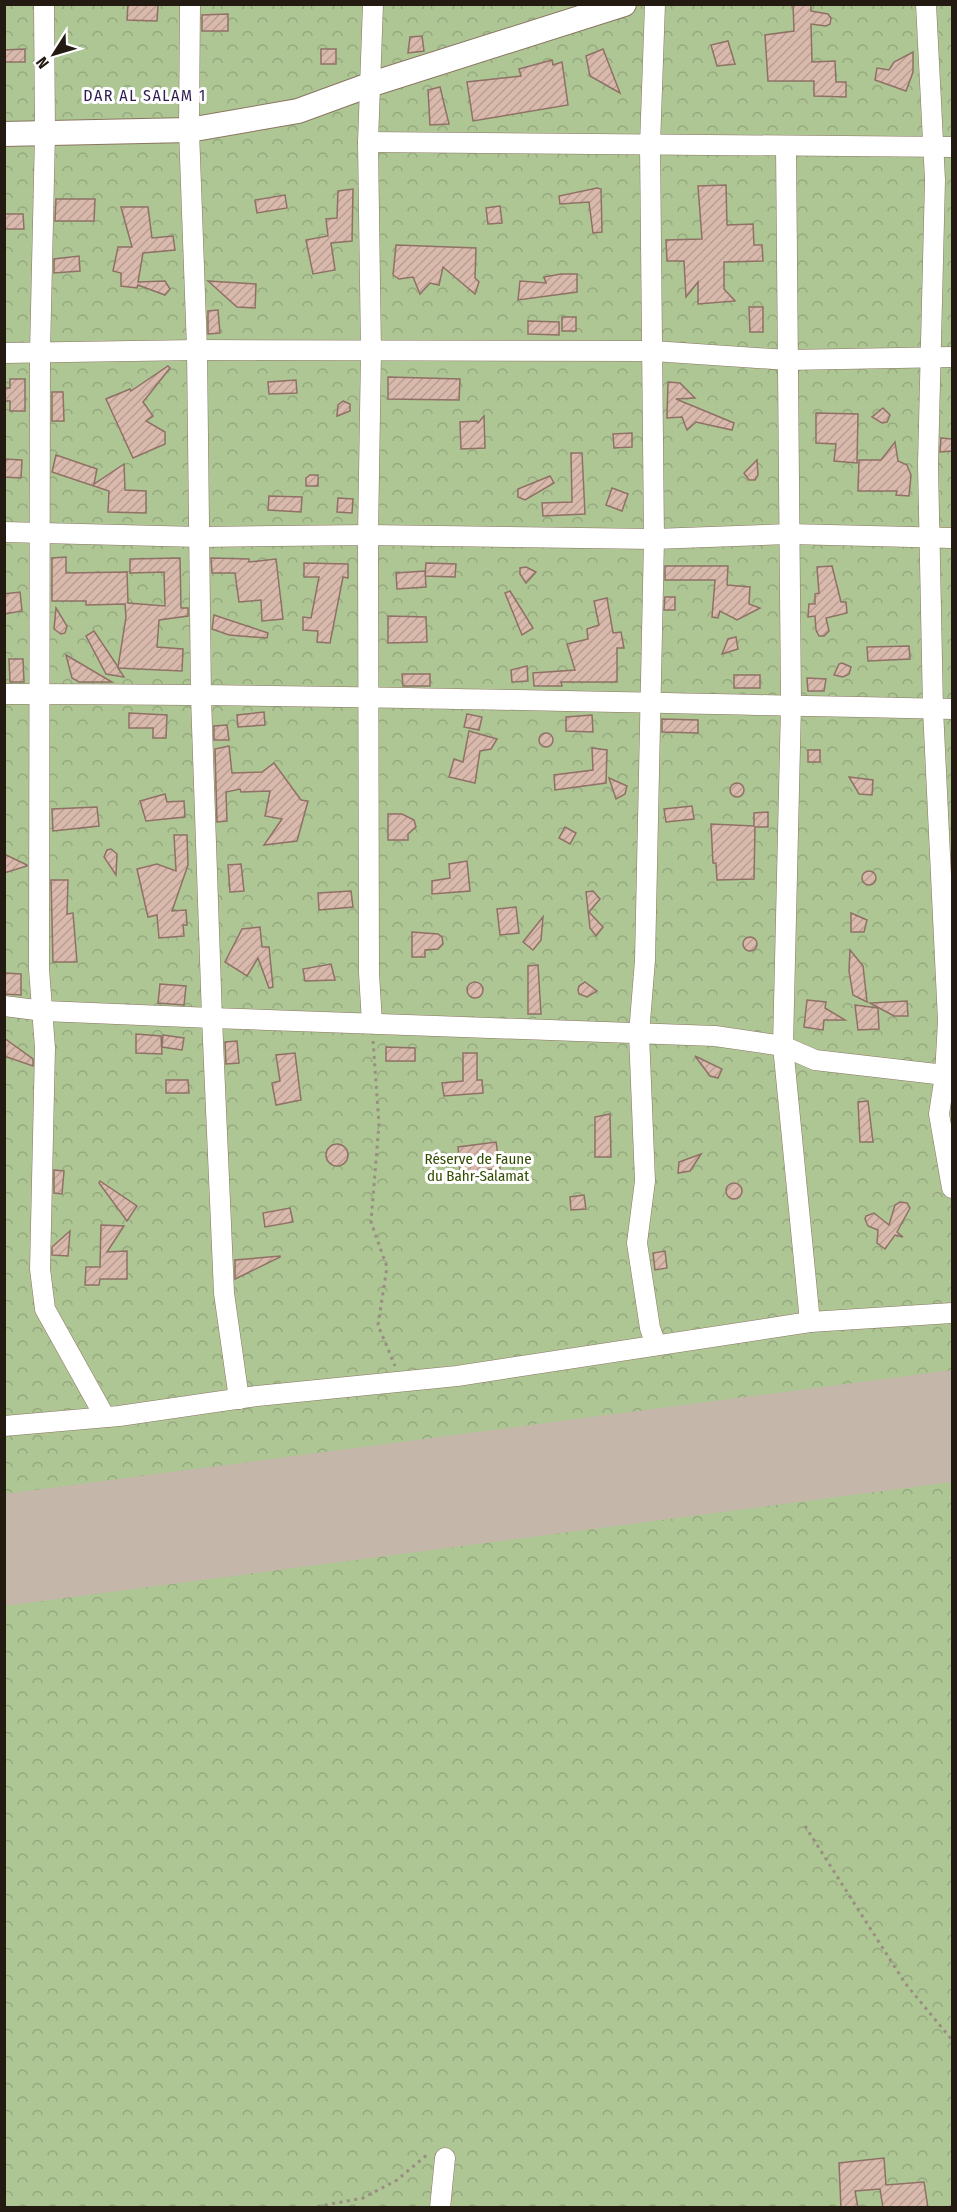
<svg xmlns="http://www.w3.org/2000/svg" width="957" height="2212" font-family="'Fira Sans Condensed',sans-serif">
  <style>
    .park { fill: url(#park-crowns) }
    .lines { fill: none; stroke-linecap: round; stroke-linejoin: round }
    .runway { stroke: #c4b7aa; stroke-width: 111 }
    .building { fill: url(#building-hatch); stroke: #8f7165; stroke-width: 1.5 }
    .minor-casing { stroke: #8b7460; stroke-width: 21 }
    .major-casing { stroke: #8b7460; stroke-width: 26 }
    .path { stroke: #9a8e83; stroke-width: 3; stroke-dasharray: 3 4.5; stroke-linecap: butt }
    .minor { stroke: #fff; stroke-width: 20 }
    .major { stroke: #fff; stroke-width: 24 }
    .labels { text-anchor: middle; stroke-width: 6; stroke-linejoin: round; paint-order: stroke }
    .park-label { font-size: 15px; fill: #334c00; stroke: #fff }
    .neighbourhood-label { font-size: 16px; letter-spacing: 1.5px; fill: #2f1c55; stroke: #fff }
  </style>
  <defs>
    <pattern id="park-crowns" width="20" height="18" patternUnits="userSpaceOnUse" patternTransform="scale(1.5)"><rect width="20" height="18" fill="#aec594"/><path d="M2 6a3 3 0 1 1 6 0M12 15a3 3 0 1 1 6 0" fill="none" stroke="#95a97f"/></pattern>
    <pattern id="building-hatch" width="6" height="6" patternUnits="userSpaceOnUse" patternTransform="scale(1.5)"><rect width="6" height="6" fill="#d9b9ac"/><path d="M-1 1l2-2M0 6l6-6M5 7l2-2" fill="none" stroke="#ba9e93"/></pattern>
  </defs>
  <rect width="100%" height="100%" fill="#fbecde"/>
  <!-- park -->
  <rect class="park" x="5" y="5" width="947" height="2202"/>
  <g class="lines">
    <!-- runway -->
    <polyline class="runway" points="4,1550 952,1426"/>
  </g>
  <!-- building -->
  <g class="building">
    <polygon points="128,4 158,4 157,21 127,20"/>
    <polygon points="793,4 811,4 811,11 828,14 831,18 830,24 826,26 811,24 812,62 835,61 836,82 846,82 846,97 814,96 814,81 768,81 765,35 794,31"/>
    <polygon points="228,14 228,31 202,31 202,15"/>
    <polygon points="422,36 424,51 408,53 410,37"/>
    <polygon points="728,41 735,64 717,66 711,45"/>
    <polygon points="25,49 25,62 4,62 4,50"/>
    <rect x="321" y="49" width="15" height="15"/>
    <polygon points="603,49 620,93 590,76 586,56"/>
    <polygon points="913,52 913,72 906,91 875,80 877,68 889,70 894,62"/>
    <polygon points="552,60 553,65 562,62 568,105 473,121 467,82 521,76 519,69"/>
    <polygon points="440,87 449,124 430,125 428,90"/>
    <polygon points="726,185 727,225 753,224 754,245 762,245 763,261 724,262 724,289 735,301 698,304 698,282 686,297 684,261 667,261 666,240 702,239 698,186"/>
    <polygon points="597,188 601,189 602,232 593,233 589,202 560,204 559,196"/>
    <polygon points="353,189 352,241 331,243 335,270 313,274 306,240 328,236 326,219 337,218 338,191"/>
    <polygon points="285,195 287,208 257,213 255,200"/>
    <polygon points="56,199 95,199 94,221 55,221"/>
    <polygon points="500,206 502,223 488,224 486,208"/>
    <polygon points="121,207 148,207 152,238 173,236 175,250 143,253 138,282 165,281 170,289 165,295 138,285 137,288 121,286 121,273 113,271 118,247 132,247"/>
    <polygon points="4,214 23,214 24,229 4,229"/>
    <polygon points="396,245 476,248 475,278 479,282 475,294 443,267 439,285 430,283 420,294 413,277 399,279 393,275"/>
    <polygon points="79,256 80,271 54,273 54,259"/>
    <polygon points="561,274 577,274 577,292 518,300 520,281 546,283 544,277"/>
    <polygon points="208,281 256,284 255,308 237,307"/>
    <polygon points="749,307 763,307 763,332 750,332"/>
    <polygon points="218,310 220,333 208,334 208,311"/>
    <rect x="562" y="317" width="14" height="14"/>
    <polygon points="528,321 559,322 559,335 528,334"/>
    <polygon points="168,366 170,368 143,402 153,416 146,421 165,432 165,444 133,458 106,399 130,389 131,391"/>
    <polygon points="388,377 460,379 459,400 388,399"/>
    <polygon points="10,379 25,379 25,411 10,411 10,401 4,401 4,388 10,388"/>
    <polygon points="296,380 297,393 269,394 268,382"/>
    <polygon points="668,382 680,383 695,398 676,399 734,423 732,430 696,422 687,430 682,417 667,418"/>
    <polygon points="52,392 63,392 64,421 52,421"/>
    <polygon points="343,401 350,404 350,411 337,416 338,405"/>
    <polygon points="883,408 890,415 887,422 882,423 872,417"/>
    <polygon points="816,413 858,414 857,463 834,461 836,444 816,443"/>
    <polygon points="484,416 485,448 461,449 460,422 477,421 478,423"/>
    <polygon points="632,433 632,447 614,448 613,434"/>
    <polygon points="941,438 952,439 952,451 940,452"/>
    <polygon points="895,442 898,461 907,465 911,475 909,496 896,495 897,491 858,491 859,460 881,460"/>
    <polygon points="571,453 582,453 585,514 543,516 542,503 572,502"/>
    <polygon points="56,455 97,469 94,484 124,464 125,490 146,491 146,513 108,512 109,491 52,472"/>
    <polygon points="4,459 22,460 21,478 4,477"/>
    <polygon points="757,460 758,475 755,480 749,480 744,473"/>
    <polygon points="310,475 318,475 318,486 306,486 306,478"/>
    <polygon points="550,476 554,483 525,500 518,497 518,489"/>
    <polygon points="612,488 628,494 622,511 606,505"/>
    <polygon points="269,496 302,497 301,512 268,510"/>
    <polygon points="338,498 353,499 352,513 337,512"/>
    <polygon points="66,557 66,573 127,572 128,603 165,606 164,572 130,573 130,559 180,558 181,608 188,608 188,616 159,620 157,647 183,649 182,671 118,668 124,677 106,674 86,636 94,631 118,667 126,617 125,604 86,605 86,601 52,601 52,558"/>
    <polygon points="211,558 249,559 249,562 276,559 283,619 262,621 261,600 239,602 235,573 212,573"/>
    <polygon points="304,563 348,564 348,578 343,577 330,643 317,642 318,631 303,630 303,617 311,618 319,577 304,577"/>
    <polygon points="426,563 456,564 455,577 425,576"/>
    <polygon points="665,566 728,566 727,585 750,587 749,604 760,608 737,620 720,611 718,618 712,617 715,580 665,580"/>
    <polygon points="832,566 841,602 846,602 847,613 826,618 829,631 824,636 819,636 816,630 815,616 808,617 809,604 815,604 815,594 819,593 817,567"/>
    <polygon points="526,567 536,572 526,583 520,574 520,568"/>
    <polygon points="425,571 426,587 397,589 396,573"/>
    <polygon points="510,591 533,628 522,635 505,593"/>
    <polygon points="20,592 22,611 4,614 4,594"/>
    <polygon points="665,597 675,597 675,610 664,610"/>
    <polygon points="607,598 613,633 621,632 624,648 617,648 617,682 561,682 562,686 534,686 533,673 575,670 567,644 588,639 587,629 599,625 594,601"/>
    <polygon points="56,608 67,626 65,633 61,634 54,629"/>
    <polygon points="214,615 268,633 267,638 229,635 212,629"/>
    <polygon points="388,616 426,617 427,642 388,643"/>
    <polygon points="736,637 738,649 722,654 728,639"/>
    <polygon points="909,646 910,659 868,661 867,647"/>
    <polygon points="66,655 112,682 79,682 72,678"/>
    <polygon points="9,659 23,659 24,682 10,682"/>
    <polygon points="842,663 851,667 849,674 843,677 834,675 839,664"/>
    <polygon points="527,666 528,681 512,682 511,670"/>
    <polygon points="402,674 430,674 430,686 403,686"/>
    <rect x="734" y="675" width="26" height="13"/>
    <polygon points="807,678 826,679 824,691 808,691"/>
    <polygon points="264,712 265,725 238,727 237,715"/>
    <polygon points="129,713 167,715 166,738 153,738 153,728 129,728"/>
    <polygon points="467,714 482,717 479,730 464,727"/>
    <polygon points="592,715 593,732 566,731 566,717"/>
    <polygon points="662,719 698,720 698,733 662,732"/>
    <polygon points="227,725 229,740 214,740 214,726"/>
    <polygon points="469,731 497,739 491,749 480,751 475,783 449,777 454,759 463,762"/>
    <circle cx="546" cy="740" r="7"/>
    <polygon points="229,746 232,773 262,772 274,763 301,800 308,801 297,841 264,845 282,819 265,816 270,791 241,792 240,789 226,792 227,821 217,822 215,749"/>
    <polygon points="592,748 607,750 606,783 555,790 554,775 593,770"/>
    <rect x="808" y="750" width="12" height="12"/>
    <polygon points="849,777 873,780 872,795 859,794"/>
    <polygon points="609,778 627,786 625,794 616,799"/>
    <circle cx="737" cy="790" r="7"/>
    <polygon points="165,794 167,802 184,801 185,817 146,821 140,801"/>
    <polygon points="692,806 694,819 666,822 664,809"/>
    <polygon points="97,807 99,826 53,831 52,809"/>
    <polygon points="768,812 768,827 755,827 754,879 717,880 716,863 713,863 711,824 754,826 754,813"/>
    <polygon points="388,814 402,814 414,820 416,827 408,834 408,840 388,840"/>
    <polygon points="565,827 576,833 570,844 559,838"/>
    <polygon points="174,835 187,835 188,865 172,911 186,910 187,925 183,925 184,936 159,938 157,915 148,917 137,869 157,864 176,871"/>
    <polygon points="111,849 117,854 116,875 104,857 107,850"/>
    <polygon points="4,854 27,865 27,866 4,873"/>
    <polygon points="467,861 470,891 432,894 432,881 450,878 449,864"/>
    <polygon points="241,864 244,891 230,892 228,865"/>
    <circle cx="869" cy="878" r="7"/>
    <polygon points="51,880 68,880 67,914 73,913 77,962 53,962"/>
    <polygon points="351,891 353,907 319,910 318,893"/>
    <polygon points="593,891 600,899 589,912 603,927 596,936 590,928 586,892"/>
    <polygon points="516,907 519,933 500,935 497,909"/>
    <polygon points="851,913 867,920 864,932 851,932"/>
    <polygon points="543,917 541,940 533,950 523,942"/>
    <polygon points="260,927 262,947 269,947 273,987 269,988 258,958 247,976 225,962 242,929"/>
    <polygon points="412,932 438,934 442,937 443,944 438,949 425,950 425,957 412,957"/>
    <circle cx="750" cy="944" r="7"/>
    <polygon points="850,950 863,966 867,1002 853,995 849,971"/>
    <polygon points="331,964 335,980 305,981 303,969"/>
    <polygon points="538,965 541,1014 528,1014 528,966"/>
    <polygon points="4,973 21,974 21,995 4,994"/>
    <polygon points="585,982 597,991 587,997 579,994 578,990 579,986"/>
    <circle cx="475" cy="990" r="8"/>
    <polygon points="160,984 186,986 184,1005 158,1003"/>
    <polygon points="807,1000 826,1002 825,1008 845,1020 824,1020 823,1030 804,1027"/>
    <polygon points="907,1001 908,1016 894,1016 870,1003"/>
    <polygon points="855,1005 878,1008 879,1029 858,1030"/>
    <polygon points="136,1034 161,1036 162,1054 136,1053"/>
    <polygon points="163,1035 184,1038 182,1050 162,1047"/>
    <polygon points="4,1038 33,1059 33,1066 4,1056"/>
    <polygon points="237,1041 239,1063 226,1064 225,1042"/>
    <polygon points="386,1047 415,1048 415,1061 386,1061"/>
    <polygon points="295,1053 301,1100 276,1105 272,1083 280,1081 276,1055"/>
    <polygon points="463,1053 477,1053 477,1080 482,1080 483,1093 444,1096 442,1083 463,1081"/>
    <polygon points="695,1056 722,1069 718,1078 710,1076"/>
    <polygon points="166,1080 188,1080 189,1093 166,1093"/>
    <polygon points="868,1101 873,1142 860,1142 858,1102"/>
    <polygon points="610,1114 611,1157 595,1157 595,1117"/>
    <polygon points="496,1142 500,1168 479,1171 479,1179 461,1180 458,1147"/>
    <circle cx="337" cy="1155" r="11"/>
    <polygon points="701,1154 690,1171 678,1173 679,1162"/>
    <polygon points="54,1170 64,1171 62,1194 54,1193"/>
    <polygon points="100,1181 137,1206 127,1221 99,1183"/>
    <circle cx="734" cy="1191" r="8"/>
    <polygon points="584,1195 586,1209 571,1210 570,1197"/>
    <polygon points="900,1202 907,1203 910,1208 897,1232 903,1237 895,1235 885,1249 877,1243 878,1230 868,1226 865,1219 866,1216 874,1213 889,1225 895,1205"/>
    <polygon points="290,1208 293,1222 265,1227 263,1213"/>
    <polygon points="101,1225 124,1226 107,1252 127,1251 127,1279 100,1279 99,1285 85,1285 86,1267 100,1267"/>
    <polygon points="70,1231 68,1256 52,1255 52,1247"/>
    <polygon points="665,1251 667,1268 655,1270 653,1253"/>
    <polygon points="280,1256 280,1257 235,1279 235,1260"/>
    <polygon points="884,2158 886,2185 924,2182 928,2208 883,2208 880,2189 855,2191 858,2208 841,2208 839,2163"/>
  </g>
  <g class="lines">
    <defs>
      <g id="minor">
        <polyline points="44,4 45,134 40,353 39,969 45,1048 40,1269 45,1309 105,1417"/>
        <polyline points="190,4 189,130 197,350 201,697 212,1018 224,1293 239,1399"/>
        <polyline points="655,4 650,145 654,539 645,960 639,1034 645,1181 637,1243 650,1328 656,1345"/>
        <polyline points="368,142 952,147"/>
        <polyline points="786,146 791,705 783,1046 810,1322"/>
        <polyline points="4,353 197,350 653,351 788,360 952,357"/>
        <polyline points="4,532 199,537 368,535 654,539 789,534 952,538"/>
        <path d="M4,694C321,694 636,703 952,709"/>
        <polyline points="4,1006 44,1011 212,1018 715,1036 783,1046 815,1060 945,1075 948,1021 933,709 928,464 935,180 926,4"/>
        <polyline points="372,1023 369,973 368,535 371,352 368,142 373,4"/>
        <polyline points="952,1075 945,1075 939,1114 952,1188"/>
        <polyline points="4,1426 119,1416 257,1396 457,1376 810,1322 952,1313"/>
        <polyline points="440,2208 445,2158"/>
      </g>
      <polyline id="major" points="4,134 189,130 298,111 372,84 624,4"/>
    </defs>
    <!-- minor casing -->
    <use href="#minor" class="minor-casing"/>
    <!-- major casing -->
    <use href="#major" class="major-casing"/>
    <!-- path -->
    <g class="path">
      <polyline points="373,1041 379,1124 371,1222 387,1267 378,1325 395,1366"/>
      <polyline points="805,1826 905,1983 952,2040"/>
      <polyline points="310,2208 363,2198 397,2180 428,2154"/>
    </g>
    <!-- minor -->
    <use href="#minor" class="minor"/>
    <!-- major -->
    <use href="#major" class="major"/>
  </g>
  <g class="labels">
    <!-- park labels -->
    <g class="park-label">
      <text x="478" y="1164">Réserve de Faune<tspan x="478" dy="17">du Bahr-Salamat</tspan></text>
    </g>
    <!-- neighbourhood labels -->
    <g class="neighbourhood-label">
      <text x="145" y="101">DAR AL SALAM 1</text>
    </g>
  </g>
  <!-- border -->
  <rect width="957" height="2212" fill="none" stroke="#231a12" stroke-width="12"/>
  <!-- north arrow -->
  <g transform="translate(54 54) rotate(233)" stroke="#ffffff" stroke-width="4.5" paint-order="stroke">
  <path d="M0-4.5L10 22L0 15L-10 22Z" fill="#231a12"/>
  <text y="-9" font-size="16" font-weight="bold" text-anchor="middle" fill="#231a12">N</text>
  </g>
</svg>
